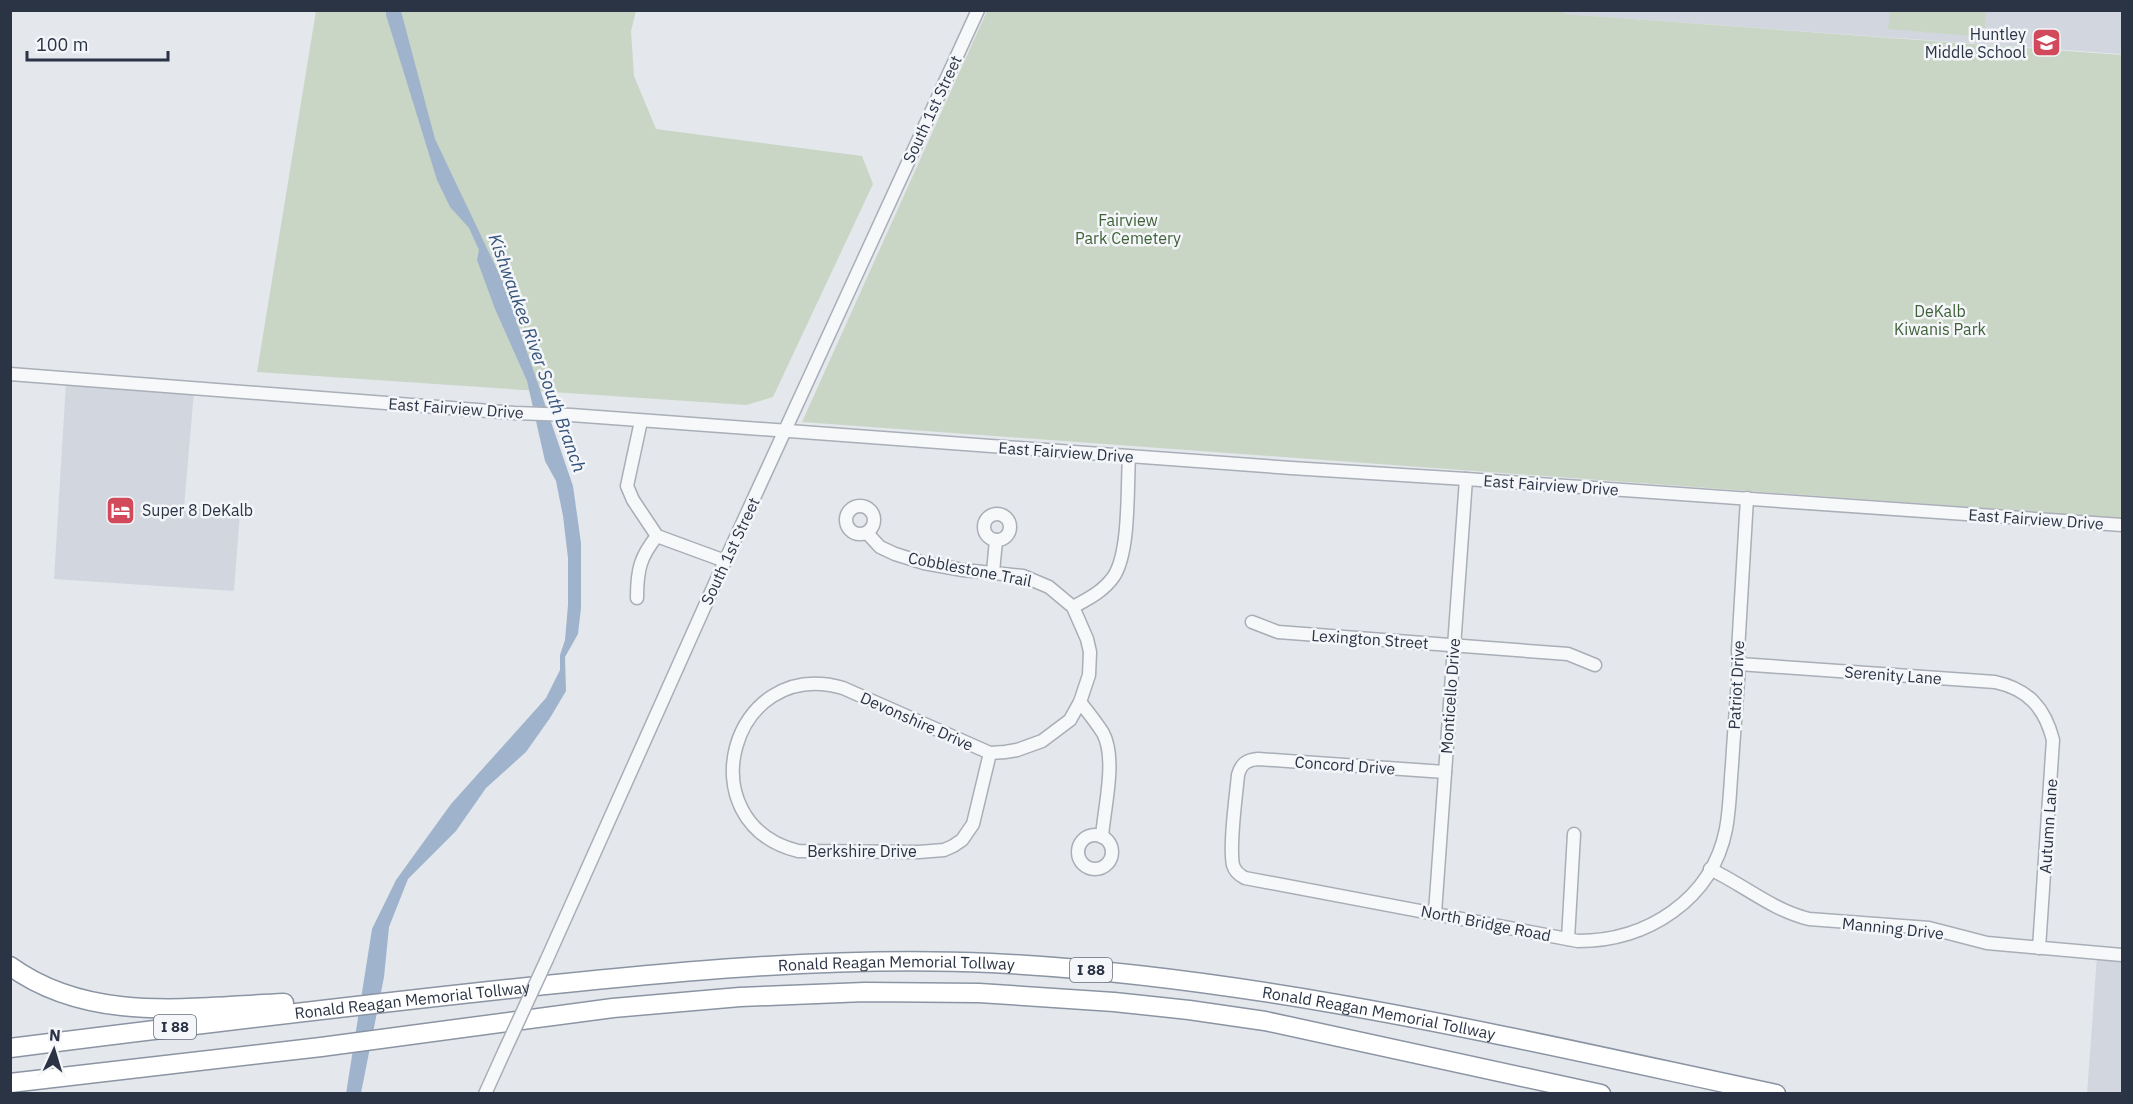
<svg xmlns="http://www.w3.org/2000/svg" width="2133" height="1104" font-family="'IBM Plex Sans',sans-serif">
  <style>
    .built { fill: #d2d6de }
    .green { fill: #c9d6c5 }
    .water { fill: #9fb4cc }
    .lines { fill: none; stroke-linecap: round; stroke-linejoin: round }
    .minor-casing { stroke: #a9aeb7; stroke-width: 15 }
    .highway-casing { stroke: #8b94a3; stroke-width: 21 }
    .minor { stroke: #f7f8fa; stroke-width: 12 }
    .highway { stroke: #fff; stroke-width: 18 }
    .minor-bridge-casing { stroke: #a9aeb7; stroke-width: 15; stroke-linecap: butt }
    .minor-bridge { stroke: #f7f8fa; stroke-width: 12 }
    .labels { text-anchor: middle; stroke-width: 5; stroke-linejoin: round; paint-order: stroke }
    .shield { fill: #f4f6f9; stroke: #676e7b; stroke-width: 1.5 }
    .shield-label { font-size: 15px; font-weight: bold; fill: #2b3445 }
    .poi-label { font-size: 16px; fill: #2b3445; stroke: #f4f6f9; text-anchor: end }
    .street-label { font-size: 16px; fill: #2b3445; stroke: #f4f6f9 }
    .park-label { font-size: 16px; fill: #3f6138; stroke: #f4f6f9 }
    .water-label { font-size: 18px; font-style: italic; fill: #34527a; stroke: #f4f6f9 }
  </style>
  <rect width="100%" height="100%" fill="#e4e7ec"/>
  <!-- built -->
  <g class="built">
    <polygon points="1564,10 2122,11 2122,54 1563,14"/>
    <polygon points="66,383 194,391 184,508 240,512 234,591 54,579"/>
    <polygon points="2097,956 2122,958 2122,1093 2087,1094"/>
  </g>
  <!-- green -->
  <g class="green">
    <polygon points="1564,10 1564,14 2122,55 2122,518 802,422 987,11"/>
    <polygon points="316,11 636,11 631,31 634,76 656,129 862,156 873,184 773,397 746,405 257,372"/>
    <polygon points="1890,11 1986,11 1984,37 1888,29"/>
  </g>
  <!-- water -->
  <polygon class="water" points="386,11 401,11 435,139 503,282 573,486 581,543 581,608 578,634 565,657 566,691 550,718 526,752 486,788 456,831 408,879 389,927 384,977 361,1093 346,1094 372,929 396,880 451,804 546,698 560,670 560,655 565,640 568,605 568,558 563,516 556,481 545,461 527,381 495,309 477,260 479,250 469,228 450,207 437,180 386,15"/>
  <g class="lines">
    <defs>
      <g id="minor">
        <polyline points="10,374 515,413 571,415 1291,468 1466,479 2122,525"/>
        <polyline points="641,421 627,486 633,500 657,536"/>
        <circle cx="860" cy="520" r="14"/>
        <circle cx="997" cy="527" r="13"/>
        <path d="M867,533L880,547L895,554L924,563L963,570L1023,576L1049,587L1073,607L1087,639L1090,652L1089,675L1080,702L1070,720L1042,741L1017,750L1005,752L990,753L843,688C730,656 686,823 798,851L919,852L944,850L953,846L962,840L973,824L990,753"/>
        <polyline points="993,572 996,540"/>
        <path d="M637,598C637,570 640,557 657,536L725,561"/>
        <path d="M1073,607C1088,599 1104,591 1114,576C1130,551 1127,488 1129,457"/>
        <polyline points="1252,622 1278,632 1568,654 1595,665"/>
        <path d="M1739,664L1995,682C2028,689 2045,708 2053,740L2039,948"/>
        <path d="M1080,702C1088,712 1096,722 1103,733C1117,759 1104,808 1102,837"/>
        <path d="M1445,772L1258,759C1246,760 1241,764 1238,775C1236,797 1229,845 1233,865C1235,872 1239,875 1245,878L1578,941C1647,941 1712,900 1726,829C1730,808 1730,786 1732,765C1734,731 1737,698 1739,664L1738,651L1747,498"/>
        <circle cx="1095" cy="852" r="17"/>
        <path d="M1710,869C1744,885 1772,910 1809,919L1929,928L1987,943L2122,955"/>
        <polyline points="1435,913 1466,479"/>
        <polyline points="1568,939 1574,834"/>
        <polyline points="547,959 725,561 978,10"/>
        <polyline points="485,1094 504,1052"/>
      </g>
      <g id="highway">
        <path d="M10,966C90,1024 191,1007 284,1003"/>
        <path id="s1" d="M10,1048C176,1027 342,1007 508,989C668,972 830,956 991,963C1256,976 1517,1039 1776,1094"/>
        <polyline points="10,1083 321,1047 613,1008 740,997 865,992 979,993 1114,1002 1189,1010 1265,1021 1601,1094"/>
      </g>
    </defs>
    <!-- minor casing -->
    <use href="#minor" class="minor-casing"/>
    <!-- highway casing -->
    <use href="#highway" class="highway-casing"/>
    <!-- minor -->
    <use href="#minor" class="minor"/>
    <!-- highway -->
    <use href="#highway" class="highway"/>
    <defs>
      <polyline id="minor-bridge" points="504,1052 547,959"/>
    </defs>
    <!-- minor-bridge casing -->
    <use href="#minor-bridge" class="minor-bridge-casing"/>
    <!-- minor-bridge -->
    <use href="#minor-bridge" class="minor-bridge"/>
  </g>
  <!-- icons -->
  <defs>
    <symbol id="school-square" viewBox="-11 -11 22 22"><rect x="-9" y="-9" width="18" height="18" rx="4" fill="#d1495b" stroke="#f4f6f9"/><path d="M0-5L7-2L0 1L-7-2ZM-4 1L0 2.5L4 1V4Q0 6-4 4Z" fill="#fff"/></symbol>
    <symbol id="hotel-square" viewBox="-11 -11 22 22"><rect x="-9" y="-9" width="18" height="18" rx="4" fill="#d1495b" stroke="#f4f6f9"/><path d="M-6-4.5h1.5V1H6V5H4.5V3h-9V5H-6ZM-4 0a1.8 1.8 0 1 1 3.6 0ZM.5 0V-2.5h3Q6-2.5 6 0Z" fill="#fff"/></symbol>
  </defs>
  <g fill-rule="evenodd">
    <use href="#school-square" x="2030" y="26" width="33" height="33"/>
    <use href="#hotel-square" x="104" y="494" width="33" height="33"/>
  </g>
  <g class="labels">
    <!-- shield labels -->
    <g class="shield">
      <rect x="1070" y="958" width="42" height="24" rx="4.5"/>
      <rect x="154" y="1015" width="42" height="24" rx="4.5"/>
    </g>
    <g class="shield-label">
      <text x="1091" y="975">I 88</text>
      <text x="175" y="1032">I 88</text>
    </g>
    <!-- poi labels -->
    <g class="poi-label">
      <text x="2026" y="40">Huntley<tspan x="2026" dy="18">Middle School</tspan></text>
      <text x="142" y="516" text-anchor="start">Super 8 DeKalb</text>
    </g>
    <!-- street labels -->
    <g class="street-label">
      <text transform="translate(932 109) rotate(-65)" y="6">South 1st Street</text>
      <text transform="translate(456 408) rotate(4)" y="6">East Fairview Drive</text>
      <text transform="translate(1066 452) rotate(4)" y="6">East Fairview Drive</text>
      <text transform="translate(1551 485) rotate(4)" y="6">East Fairview Drive</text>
      <text transform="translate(2036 519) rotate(4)" y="6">East Fairview Drive</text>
      <text transform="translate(730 551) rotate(-65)" y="6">South 1st Street</text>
      <text transform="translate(970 569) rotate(11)" y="6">Cobblestone Trail</text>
      <text transform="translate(1370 639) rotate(4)" y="6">Lexington Street</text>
      <text transform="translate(1893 675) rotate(4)" y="6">Serenity Lane</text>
      <text transform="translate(1736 685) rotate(-87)" y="6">Patriot Drive</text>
      <text transform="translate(1450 696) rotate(-86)" y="6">Monticello Drive</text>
      <text transform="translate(917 721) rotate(24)" y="6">Devonshire Drive</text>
      <text transform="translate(1345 765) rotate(4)" y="6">Concord Drive</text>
      <text transform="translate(2048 826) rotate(-86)" y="6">Autumn Lane</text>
      <text x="862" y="857">Berkshire Drive</text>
      <text transform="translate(1486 923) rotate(11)" y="6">North Bridge Road</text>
      <text transform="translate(1893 928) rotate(6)" y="6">Manning Drive</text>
      <text dy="6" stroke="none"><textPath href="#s1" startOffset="891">Ronald Reagan Memorial Tollway</textPath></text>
      <text dy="6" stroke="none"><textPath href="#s1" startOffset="405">Ronald Reagan Memorial Tollway</textPath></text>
      <text dy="6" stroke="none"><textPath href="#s1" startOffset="1377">Ronald Reagan Memorial Tollway</textPath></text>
    </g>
    <!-- park labels -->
    <g class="park-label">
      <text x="1128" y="226">Fairview<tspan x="1128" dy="18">Park Cemetery</tspan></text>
      <text x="1940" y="317">DeKalb<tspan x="1940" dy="18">Kiwanis Park</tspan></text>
    </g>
    <!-- water labels -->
    <g class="water-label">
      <text transform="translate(537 353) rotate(70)" y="6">Kishwaukee River South Branch</text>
    </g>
  </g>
  <!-- border -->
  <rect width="2133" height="1104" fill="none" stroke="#2b3445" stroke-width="24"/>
  <!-- north arrow -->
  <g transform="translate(54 1050) rotate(4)" stroke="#f4f6f9" stroke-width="4.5" paint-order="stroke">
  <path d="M0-4.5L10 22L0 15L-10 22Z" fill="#2b3445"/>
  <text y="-9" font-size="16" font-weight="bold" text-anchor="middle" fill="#2b3445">N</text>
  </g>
  <!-- scale -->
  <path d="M27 51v9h141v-9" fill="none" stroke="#2b3445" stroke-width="3"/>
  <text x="36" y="51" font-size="18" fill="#2b3445" stroke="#f4f6f9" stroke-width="4.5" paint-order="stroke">100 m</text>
</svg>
